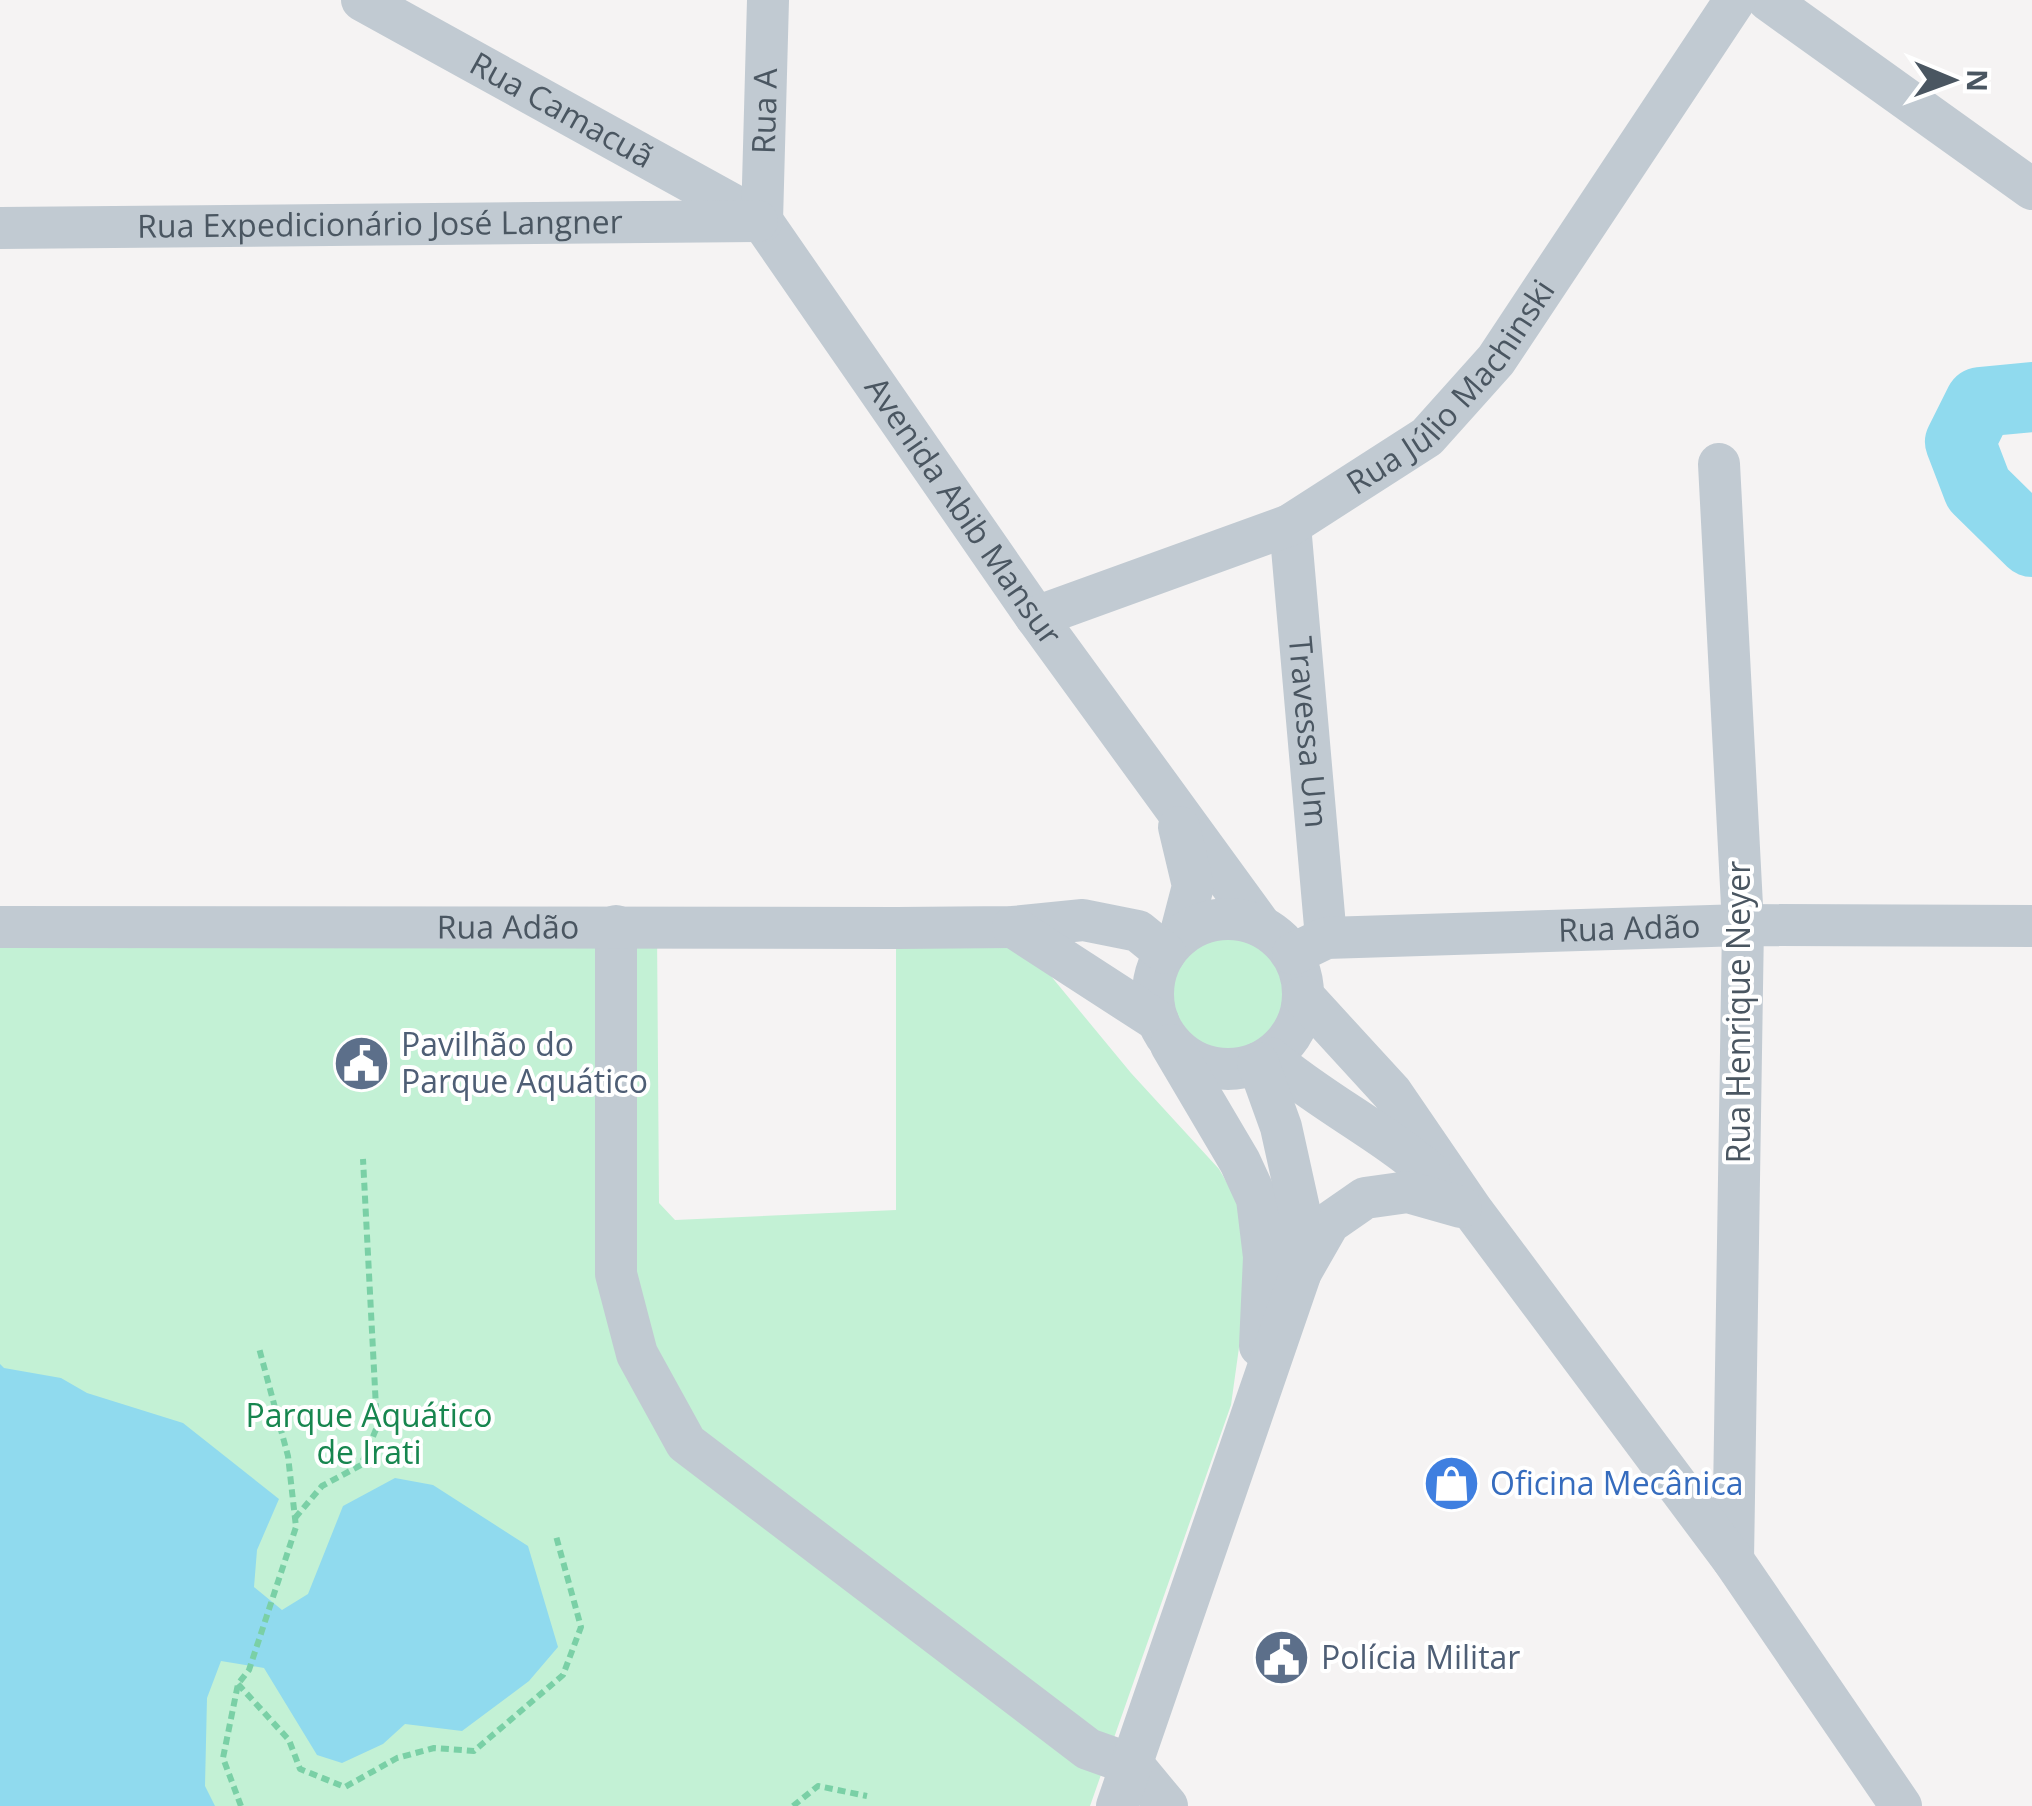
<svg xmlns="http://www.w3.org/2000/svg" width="2032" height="1806" font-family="'Open Sans',sans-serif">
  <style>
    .green { fill: #c3f1d5 }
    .water { fill: #90daee }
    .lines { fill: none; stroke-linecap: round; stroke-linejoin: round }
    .river { stroke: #90daee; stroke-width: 70 }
    .path { stroke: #7ad0a6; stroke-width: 6; stroke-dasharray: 8 5; stroke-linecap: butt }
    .minor { stroke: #c1cad2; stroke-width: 42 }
    .labels { text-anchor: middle; stroke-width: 8; stroke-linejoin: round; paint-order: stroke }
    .street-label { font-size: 32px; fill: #4a5661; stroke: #fff }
    .service-label { font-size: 32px; fill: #4e5e75; stroke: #fff; text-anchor: start }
    .park-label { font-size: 32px; fill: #17864f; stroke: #fff }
    .shop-label { font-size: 32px; fill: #366cbe; stroke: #fff; text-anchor: start }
  </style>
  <rect width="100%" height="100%" fill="#f5f3f3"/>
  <!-- green -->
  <g class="green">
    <polygon points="657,929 659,1203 675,1220 896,1210 896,930 1012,929 1131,1073 1219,1169 1242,1209 1248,1283 1231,1405 1090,1806 0,1806 0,932"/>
    <circle cx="1223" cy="993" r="62"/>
  </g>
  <!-- water -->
  <polygon class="water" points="0,1364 4,1368 61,1378 87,1393 183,1423 279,1499 257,1550 254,1587 282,1610 308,1594 343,1506 395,1478 433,1485 528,1546 558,1647 529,1681 462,1731 405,1724 383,1744 342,1763 317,1755 264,1668 221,1661 207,1698 205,1786 215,1806 0,1806"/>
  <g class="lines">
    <!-- river -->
    <polyline class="river" points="2032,397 1980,402 1960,442 1978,489 2032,542"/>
    <!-- path -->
    <g class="path">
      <polyline points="295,1518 322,1486 361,1465 377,1427 363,1159"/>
      <polyline points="238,1684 289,1740 300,1769 345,1787 397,1758 434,1748 474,1751 563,1675 581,1627 556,1536"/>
      <polyline points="241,1806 223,1758 238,1684 249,1670 296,1527 288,1456 259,1348"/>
      <polyline points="793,1806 818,1786 867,1796"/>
    </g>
    <!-- minor -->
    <g class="minor">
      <path id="s1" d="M362,0L762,221L1036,617L1261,926"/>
      <polyline points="1768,0 2032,189"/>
      <path id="s2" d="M762,221L768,0"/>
      <path id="s3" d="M0,228L757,221"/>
      <polyline points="1719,464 1743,925 1733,1560"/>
      <path id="s4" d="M1290,525L1326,938"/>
      <path id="s5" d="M1036,617L1290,525L1427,437L1496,360L1735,0"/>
      <polyline points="1179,827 1193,886 1180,936"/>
      <circle cx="1228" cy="994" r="75"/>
      <polyline points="616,926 616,1274 637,1354 686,1443 1088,1749 1133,1765 1167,1806"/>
      <path id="s6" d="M0,927L897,928L1013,927L1083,920L1138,931L1165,953"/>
      <polyline points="1013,927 1158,1021"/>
      <path id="s7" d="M1293,954L1326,938L1743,925L2032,926"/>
      <polyline points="1304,997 1392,1093 1472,1210 1733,1560 1901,1806"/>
      <polyline points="1171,1045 1240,1162 1257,1199 1264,1257 1260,1346"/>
      <path d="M1270,1058C1321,1101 1380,1130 1430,1173"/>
      <polyline points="1301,1272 1329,1223 1365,1198 1408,1192 1461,1207"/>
      <polyline points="1117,1806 1300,1275 1300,1213 1281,1127 1258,1063"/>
    </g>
  </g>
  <!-- icons -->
  <defs>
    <symbol id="civic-disc" viewBox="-11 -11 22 22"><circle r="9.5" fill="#5c6f8a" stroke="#fff"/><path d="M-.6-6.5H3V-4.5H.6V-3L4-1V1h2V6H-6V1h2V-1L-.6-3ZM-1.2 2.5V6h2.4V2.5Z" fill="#fff"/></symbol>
    <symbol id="shop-disc" viewBox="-11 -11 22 22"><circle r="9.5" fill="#3f7fe0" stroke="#fff"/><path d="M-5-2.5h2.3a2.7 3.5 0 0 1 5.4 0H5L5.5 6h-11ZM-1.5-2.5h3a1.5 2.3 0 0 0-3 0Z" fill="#fff"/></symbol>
  </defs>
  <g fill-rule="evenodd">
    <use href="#civic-disc" x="330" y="1032" width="63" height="63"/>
    <use href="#shop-disc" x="1420" y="1452" width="63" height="63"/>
    <use href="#civic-disc" x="1250" y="1626" width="63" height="63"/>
  </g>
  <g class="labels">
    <!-- street labels -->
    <g class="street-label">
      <text dy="11" stroke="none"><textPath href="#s1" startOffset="228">Rua Camacuã</textPath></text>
      <text dy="11" stroke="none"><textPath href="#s2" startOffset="110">Rua A</textPath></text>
      <text dy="11" stroke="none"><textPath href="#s3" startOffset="380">Rua Expedicionário José Langner</textPath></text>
      <text dy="11" stroke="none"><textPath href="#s5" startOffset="485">Rua Júlio Machinski</textPath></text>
      <text dy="11" stroke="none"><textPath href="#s1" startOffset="810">Avenida Abib Mansur</textPath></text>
      <text dy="11" stroke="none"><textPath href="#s4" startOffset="208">Travessa Um</textPath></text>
      <text dy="11" stroke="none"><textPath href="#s6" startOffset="508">Rua Adão</textPath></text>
      <text dy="11" stroke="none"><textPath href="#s7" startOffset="340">Rua Adão</textPath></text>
      <text transform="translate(1739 1012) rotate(-90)" y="11">Rua Henrique Neyer</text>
    </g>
    <!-- service labels -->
    <g class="service-label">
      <text x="401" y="1056">Pavilhão do<tspan x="401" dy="37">Parque Aquático</tspan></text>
      <text x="1321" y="1669">Polícia Militar</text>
    </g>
    <!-- park labels -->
    <g class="park-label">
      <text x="369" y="1427">Parque Aquático<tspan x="369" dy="37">de Irati</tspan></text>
    </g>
    <!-- shop labels -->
    <g class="shop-label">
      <text x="1490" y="1495">Oficina Mecânica</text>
    </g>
  </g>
  <!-- north arrow -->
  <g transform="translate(1952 80) rotate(91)" stroke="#ffffff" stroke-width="8" paint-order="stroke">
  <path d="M0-8L18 38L0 25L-18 38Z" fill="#4a5661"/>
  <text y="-15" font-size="28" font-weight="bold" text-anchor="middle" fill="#4a5661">N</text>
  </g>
</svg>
